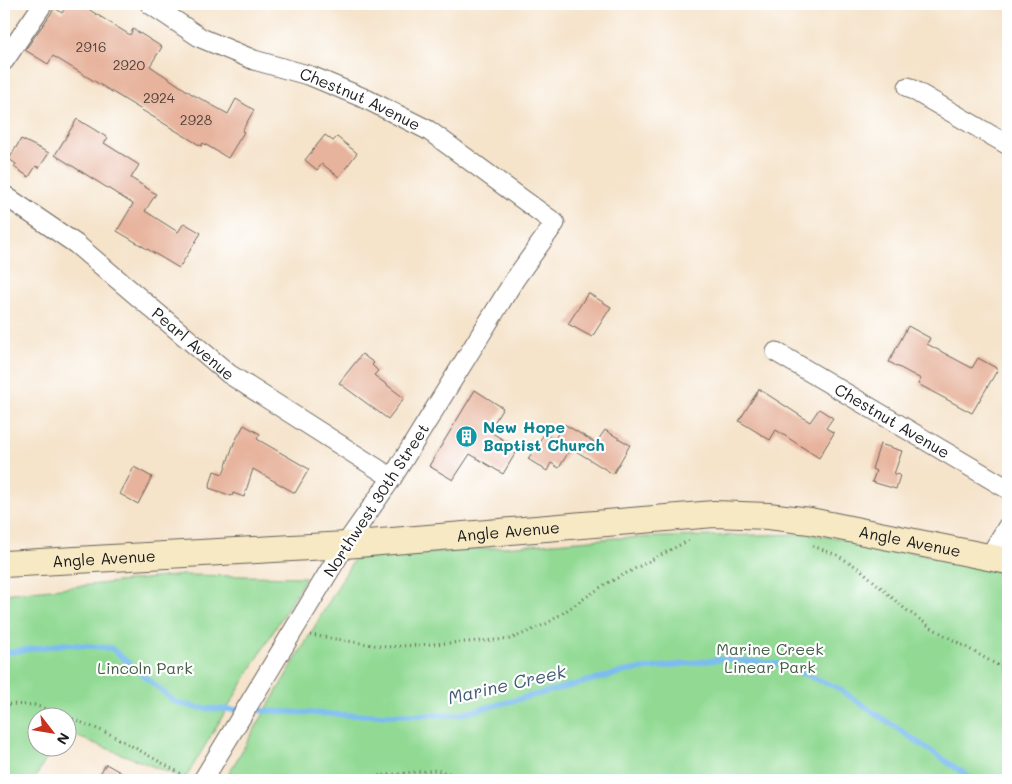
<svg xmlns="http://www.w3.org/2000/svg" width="1012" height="784" font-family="Mali,sans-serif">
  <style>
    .green { fill: #92da94; stroke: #577b58 }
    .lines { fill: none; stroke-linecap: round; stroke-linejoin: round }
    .stream { stroke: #7cbcf0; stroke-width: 5.5 }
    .building { fill: #e7b39c }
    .minor-casing { stroke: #686259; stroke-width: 21 }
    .secondary-casing { stroke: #686259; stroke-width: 28 }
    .path { stroke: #686259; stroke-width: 3; stroke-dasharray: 1 4; stroke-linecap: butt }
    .minor { stroke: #fff; stroke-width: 19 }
    .secondary { stroke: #f6e9c3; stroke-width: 26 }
    .labels { text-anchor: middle; stroke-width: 4.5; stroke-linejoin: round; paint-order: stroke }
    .number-label { font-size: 14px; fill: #4f423c }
    .street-label { font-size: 16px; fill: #1c1c1c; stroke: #fff }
    .culture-label { font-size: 16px; font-weight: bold; fill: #0d838f; stroke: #fff; text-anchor: start }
    .park-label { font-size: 16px; fill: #455e46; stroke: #fff }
    .water-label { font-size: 18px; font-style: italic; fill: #425c71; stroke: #fff }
  </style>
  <rect width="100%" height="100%" fill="#fff"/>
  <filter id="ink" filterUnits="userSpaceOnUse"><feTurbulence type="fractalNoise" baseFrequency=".02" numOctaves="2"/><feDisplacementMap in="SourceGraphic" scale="10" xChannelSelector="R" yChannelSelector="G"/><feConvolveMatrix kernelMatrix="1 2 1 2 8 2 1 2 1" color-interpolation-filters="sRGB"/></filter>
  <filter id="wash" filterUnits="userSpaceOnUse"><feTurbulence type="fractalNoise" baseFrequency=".0096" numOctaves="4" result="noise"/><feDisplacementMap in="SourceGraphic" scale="20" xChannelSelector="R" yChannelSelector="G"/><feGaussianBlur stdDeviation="1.12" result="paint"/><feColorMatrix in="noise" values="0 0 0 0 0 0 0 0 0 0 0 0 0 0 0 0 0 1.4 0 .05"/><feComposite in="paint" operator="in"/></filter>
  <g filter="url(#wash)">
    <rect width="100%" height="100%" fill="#f5e3ca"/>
    <!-- green -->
    <g class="green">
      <polygon points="807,534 859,541 1008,573 1008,780 452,780 437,777 395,780 225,780 354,559 616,538"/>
      <polygon points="183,575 306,577 185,779 68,733 68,716 38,716 38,746 53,747 34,780 4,780 4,594"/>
    </g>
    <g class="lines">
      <!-- stream -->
      <g class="stream">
        <polyline points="4,653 65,644 111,648 175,702 198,708 242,710"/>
        <polyline points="251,710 348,715 458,715 627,671 723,659 780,664 836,687 974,780"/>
      </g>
    </g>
    <g id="blocks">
      <!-- building -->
      <g class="building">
        <polygon points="68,4 92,4 88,9 130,35 133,29 162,47 150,66 192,94 228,114 236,99 254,110 242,131 244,132 228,158 203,143 201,146 53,56 48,64 25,50 55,8 62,13"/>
        <polygon points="77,119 108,138 104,143 139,165 131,178 156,194 145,211 178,232 184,223 201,233 179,268 117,231 133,204 55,155"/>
        <polygon points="325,135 333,141 337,137 357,153 339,177 322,164 317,170 305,160"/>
        <polygon points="21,139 49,153 39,168 36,166 29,177 14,167 16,164 9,159"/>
        <polygon points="588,293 611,307 592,337 568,324"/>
        <polygon points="908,326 930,338 927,344 972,368 978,358 998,369 972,413 918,384 921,379 889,362"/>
        <polygon points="362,354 374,363 372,365 378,371 374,375 404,398 388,419 339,383"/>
        <polygon points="759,389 810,422 819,409 833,418 826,428 834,433 819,458 776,430 770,440 739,421"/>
        <polygon points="475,390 503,408 489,431 518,449 503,474 470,454 453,480 429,466"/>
        <polygon points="564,424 596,443 605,430 630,445 613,474 571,448 559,468 551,463 547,471 528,459 544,434 554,440"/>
        <polygon points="244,425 260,434 257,439 309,469 295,493 253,469 244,497 233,493 232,496 209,488 214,471 223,474 234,443"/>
        <polygon points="880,444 902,451 894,474 900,475 896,489 872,482 876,471 872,469"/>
        <polygon points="134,467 152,477 138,504 120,494"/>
        <polygon points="106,764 134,780 96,780"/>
      </g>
    </g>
  </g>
  <g filter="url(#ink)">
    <use href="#blocks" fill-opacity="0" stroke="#686259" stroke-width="1"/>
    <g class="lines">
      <defs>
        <g id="minor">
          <path id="s1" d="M150,4L201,38L254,60L311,76L366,99L428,130L555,223L515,279L392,478L345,545L203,780"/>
          <polyline points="4,61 43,4"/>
          <polyline points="908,87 1008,145"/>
          <path id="s2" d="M4,195L76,244L229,374L392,478"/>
          <path id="s3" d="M776,352L1008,489"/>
          <polyline points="989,557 1008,526"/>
        </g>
        <g id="secondary">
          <path id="s4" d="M4,564L345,545L714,514L768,516L810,521L1008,561"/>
        </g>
      </defs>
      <!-- minor casing -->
      <use href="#minor" class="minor-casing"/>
      <!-- secondary casing -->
      <use href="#secondary" class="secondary-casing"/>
      <!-- path -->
      <g class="path">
        <polyline points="813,546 837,555 860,569 905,609 932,628 1008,671"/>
        <polyline points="310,635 386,647 511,639 548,623 604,585 691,539"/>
        <polyline points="4,704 34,705 67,716"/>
        <polyline points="68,717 112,735 187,777"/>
        <polyline points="334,780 436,770 477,780"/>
      </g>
      <!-- minor -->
      <use href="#minor" class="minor"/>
      <!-- secondary -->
      <use href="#secondary" class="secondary"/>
    </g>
  </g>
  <!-- icons -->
  <defs>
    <symbol id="building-disc" viewBox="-11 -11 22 22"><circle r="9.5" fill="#0f9aa8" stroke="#fff"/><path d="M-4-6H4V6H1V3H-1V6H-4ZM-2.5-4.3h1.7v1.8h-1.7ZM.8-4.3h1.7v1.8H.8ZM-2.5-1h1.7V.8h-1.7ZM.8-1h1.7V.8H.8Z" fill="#fff"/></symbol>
  </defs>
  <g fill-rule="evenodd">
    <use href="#building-disc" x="454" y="424" width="25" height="25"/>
  </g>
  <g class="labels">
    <!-- number labels -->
    <g class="number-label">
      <text x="91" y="52">2916</text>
      <text x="129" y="70">2920</text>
      <text x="159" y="103">2924</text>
      <text x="196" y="125">2928</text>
    </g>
    <!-- street labels -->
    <g class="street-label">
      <text dy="6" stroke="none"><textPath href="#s1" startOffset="232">Chestnut Avenue</textPath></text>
      <text dy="6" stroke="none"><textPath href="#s2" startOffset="241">Pearl Avenue</textPath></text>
      <text dy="6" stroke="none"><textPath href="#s3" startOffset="135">Chestnut Avenue</textPath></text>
      <text transform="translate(376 500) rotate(-57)" y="6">Northwest 30th Street</text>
      <text dy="6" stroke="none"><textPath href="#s4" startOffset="505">Angle Avenue</textPath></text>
      <text dy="6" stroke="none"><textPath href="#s4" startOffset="910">Angle Avenue</textPath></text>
      <text dy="6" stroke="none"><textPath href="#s4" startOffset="100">Angle Avenue</textPath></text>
    </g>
    <!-- culture labels -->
    <g class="culture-label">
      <text x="483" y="433">New Hope<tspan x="483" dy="18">Baptist Church</tspan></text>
    </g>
    <!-- park labels -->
    <g class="park-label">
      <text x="770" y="655">Marine Creek<tspan x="770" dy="18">Linear Park</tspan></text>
      <text x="145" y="674">Lincoln Park</text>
    </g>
    <!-- water labels -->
    <g class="water-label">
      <text transform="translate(507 685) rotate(-13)" y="6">Marine Creek</text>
    </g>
  </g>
  <!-- margin -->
  <rect width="1012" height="784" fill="none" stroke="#fff" stroke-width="20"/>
  <!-- north arrow -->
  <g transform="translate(52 732) rotate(121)"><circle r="24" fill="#ffffff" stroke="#a4a4a4"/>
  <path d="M0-4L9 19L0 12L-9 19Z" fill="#c8321e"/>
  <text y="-8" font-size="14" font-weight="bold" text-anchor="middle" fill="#1c1c1c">N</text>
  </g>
</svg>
